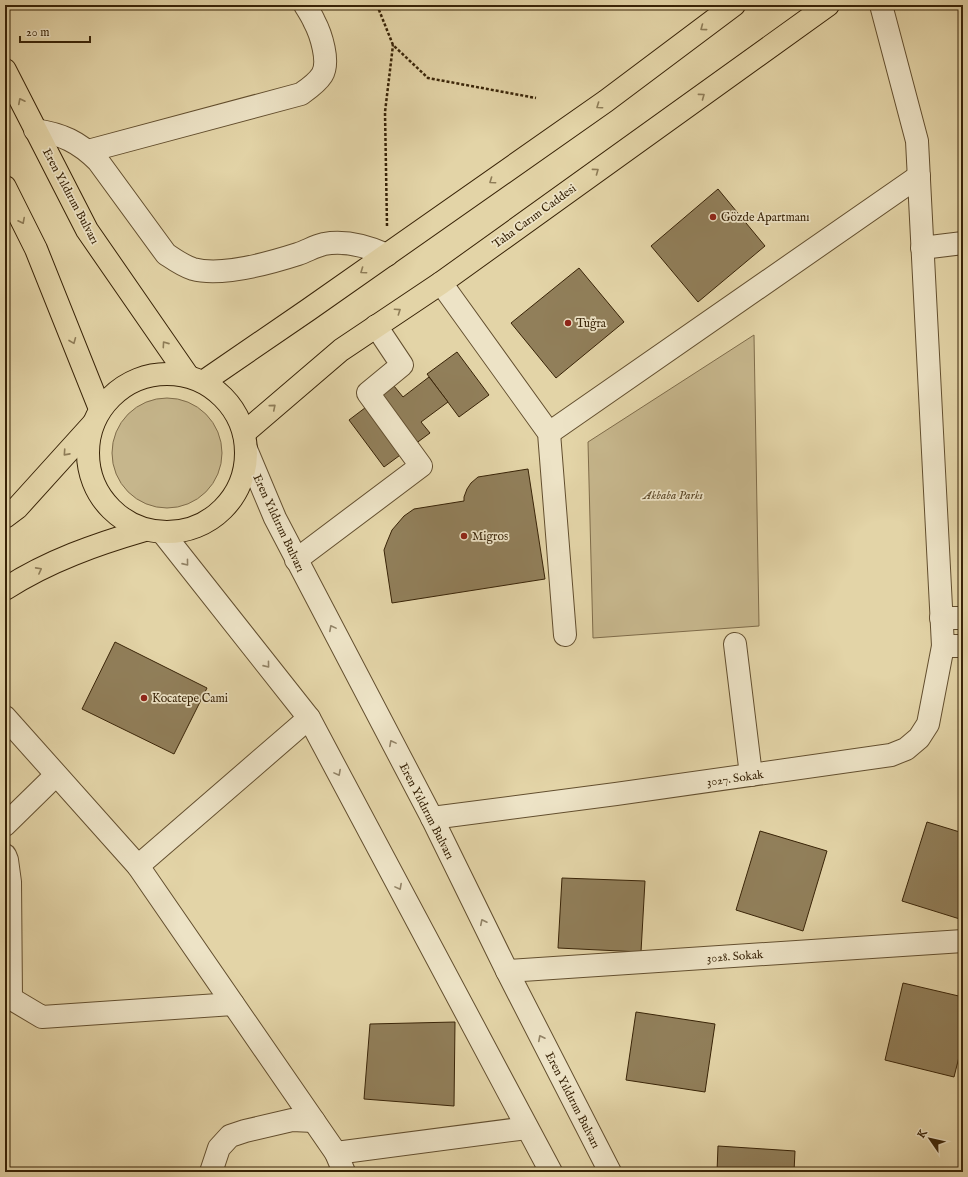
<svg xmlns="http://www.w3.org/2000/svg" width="968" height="1177" font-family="'IM FELL English',serif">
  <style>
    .green { fill: #c6b68c; stroke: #7f6c4a }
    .building { fill: #917f5a; stroke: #382307 }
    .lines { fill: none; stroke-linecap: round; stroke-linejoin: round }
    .minor-casing { stroke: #634f2f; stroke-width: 24 }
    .major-casing { stroke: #382307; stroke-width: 24 }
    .path { stroke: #382307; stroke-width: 2.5; stroke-dasharray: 3 2; stroke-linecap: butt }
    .minor { stroke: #ede3c6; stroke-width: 22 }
    .major { stroke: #e3d4a7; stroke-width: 22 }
    .oneway { stroke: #8e7c57 }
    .oneway2 { stroke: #928366 }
    .poi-dot { fill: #8f2418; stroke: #ede3c6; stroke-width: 1.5 }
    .labels { text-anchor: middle; stroke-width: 3.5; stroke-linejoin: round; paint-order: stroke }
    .street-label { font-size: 12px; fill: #382307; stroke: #ede3c6 }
    .poi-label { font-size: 12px; fill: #382307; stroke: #ede3c6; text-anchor: start }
    .park-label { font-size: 12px; font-style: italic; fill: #5c4828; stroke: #ede3c6 }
  </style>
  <rect width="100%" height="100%" fill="#e3d4a7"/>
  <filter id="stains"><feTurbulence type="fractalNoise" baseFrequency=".005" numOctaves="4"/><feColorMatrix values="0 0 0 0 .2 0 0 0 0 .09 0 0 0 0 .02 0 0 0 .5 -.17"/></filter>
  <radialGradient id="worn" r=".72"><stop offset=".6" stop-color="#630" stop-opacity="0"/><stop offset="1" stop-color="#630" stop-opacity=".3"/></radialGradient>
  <!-- green -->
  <g class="green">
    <polygon points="754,335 759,626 593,638 588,442"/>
    <circle cx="167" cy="453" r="55"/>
  </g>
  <!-- building -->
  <g class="building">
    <polygon points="718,189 765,246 698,302 651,246"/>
    <polygon points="579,268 624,322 556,378 511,323"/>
    <polygon points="457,352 489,395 459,417 427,374"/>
    <polygon points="429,377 448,402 421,422 430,433 384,467 349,420 394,386 403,397"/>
    <polygon points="528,469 545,579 392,603 384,550 387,542 392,530 404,516 414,509 464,501 464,497 467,489 471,483 478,477"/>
    <polygon points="115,642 207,688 174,754 82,709"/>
    <polygon points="927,822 963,833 963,920 902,901"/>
    <polygon points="760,831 827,851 803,931 736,910"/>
    <polygon points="562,878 645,881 641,952 558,948"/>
    <polygon points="903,983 963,997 963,1041 954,1077 885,1060"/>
    <polygon points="636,1012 715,1024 705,1092 626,1080"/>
    <polygon points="455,1022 454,1106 364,1099 370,1024"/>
    <polygon points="718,1146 795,1151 794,1172 717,1172"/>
  </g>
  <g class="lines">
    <defs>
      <g id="minor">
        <polyline points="881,5 917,141 943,646"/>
        <path d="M35,130C62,134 79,142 98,161L166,254C175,260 183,266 193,269C222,277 270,263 298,254C307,251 315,246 324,244C346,240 367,246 387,255"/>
        <path d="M88,151L301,94C308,89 317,83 322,75C330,62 321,34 314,21C312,16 308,10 305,5"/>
        <polyline points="922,248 963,243"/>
        <polyline points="441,283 549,433 565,635"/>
        <polyline points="549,433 919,176"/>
        <polyline points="246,449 275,518 432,818 507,971 610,1172"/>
        <polyline points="162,532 309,718 551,1172"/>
        <polyline points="296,560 421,466 368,393 402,365 376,326"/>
        <polyline points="941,618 963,618"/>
        <polyline points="735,644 751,775"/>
        <polyline points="5,717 138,866 336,1153 344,1172"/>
        <polyline points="432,818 616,794 891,755 906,749 919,738 928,724 943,646 963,646"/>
        <polyline points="5,825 56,775"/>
        <polyline points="5,855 7,860 10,882 11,999"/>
        <polyline points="138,866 309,718"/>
        <polyline points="507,971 963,941"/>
        <polyline points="5,995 42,1017 233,1004"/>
        <polyline points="336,1153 527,1128"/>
        <polyline points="211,1172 219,1148 230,1136 245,1131 292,1120 314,1121"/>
      </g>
      <g id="major">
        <polyline points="5,70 87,230 188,376"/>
        <polyline points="5,187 36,249 100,409"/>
        <circle cx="167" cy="453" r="79"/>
        <polyline points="203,382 308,310 606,101 734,5"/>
        <polyline points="244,433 341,350 441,283 828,5"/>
        <polyline points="5,517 17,508 93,424"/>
        <path d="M5,589C48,561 97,544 145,530"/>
      </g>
    </defs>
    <!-- minor casing -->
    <use href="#minor" class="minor-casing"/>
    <!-- major casing -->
    <use href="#major" class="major-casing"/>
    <!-- path -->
    <g class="path">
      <polyline points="377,5 393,45 428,78 536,98"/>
      <polyline points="387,226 385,112 393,45"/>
    </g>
    <!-- minor -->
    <use href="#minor" class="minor"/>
    <!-- major -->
    <use href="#major" class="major"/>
  </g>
  <!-- one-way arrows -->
  <defs><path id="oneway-chevron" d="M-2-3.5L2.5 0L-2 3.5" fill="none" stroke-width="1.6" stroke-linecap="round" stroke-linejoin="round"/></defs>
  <g class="oneway">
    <use href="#oneway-chevron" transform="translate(703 28) rotate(143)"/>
    <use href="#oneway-chevron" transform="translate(702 96) rotate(-36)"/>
    <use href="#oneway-chevron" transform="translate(21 101) rotate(-117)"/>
    <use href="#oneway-chevron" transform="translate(599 106) rotate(145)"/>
    <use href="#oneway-chevron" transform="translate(596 171) rotate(-36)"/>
    <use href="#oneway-chevron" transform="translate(492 181) rotate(145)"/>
    <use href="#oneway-chevron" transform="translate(22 221) rotate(63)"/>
    <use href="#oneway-chevron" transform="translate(363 271) rotate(145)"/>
    <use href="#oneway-chevron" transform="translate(398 311) rotate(-34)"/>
    <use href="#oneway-chevron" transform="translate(73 341) rotate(68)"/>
    <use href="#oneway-chevron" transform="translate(165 344) rotate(-125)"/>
    <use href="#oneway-chevron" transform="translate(273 407) rotate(-40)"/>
    <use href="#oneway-chevron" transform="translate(66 453) rotate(132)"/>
    <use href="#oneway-chevron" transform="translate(39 570) rotate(-28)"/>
  </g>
  <g class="oneway2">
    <use href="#oneway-chevron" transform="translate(186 563) rotate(51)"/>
    <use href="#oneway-chevron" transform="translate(332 628) rotate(-118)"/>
    <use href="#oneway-chevron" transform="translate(267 665) rotate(51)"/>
    <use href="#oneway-chevron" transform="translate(392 743) rotate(-118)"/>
    <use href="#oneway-chevron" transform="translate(338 773) rotate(62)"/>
    <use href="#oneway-chevron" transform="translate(399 887) rotate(62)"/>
    <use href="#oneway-chevron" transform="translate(483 922) rotate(-116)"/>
    <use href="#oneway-chevron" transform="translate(541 1038) rotate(-117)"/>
  </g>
  <!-- markers -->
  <g class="poi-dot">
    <circle cx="713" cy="217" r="4"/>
    <circle cx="568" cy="323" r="4"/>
    <circle cx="464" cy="536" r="4"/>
    <circle cx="144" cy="698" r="4"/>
  </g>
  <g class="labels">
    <!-- street labels -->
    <g class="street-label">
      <text transform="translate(71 196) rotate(62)" y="4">Eren Yıldırım Bulvarı</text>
      <text transform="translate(534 216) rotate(-36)" y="4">Taha Carım Caddesi</text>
      <text transform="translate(279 523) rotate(65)" y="4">Eren Yıldırım Bulvarı</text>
      <text transform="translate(735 778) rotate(-8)" y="4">3027. Sokak</text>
      <text transform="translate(427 811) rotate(63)" y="4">Eren Yıldırım Bulvarı</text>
      <text transform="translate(735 956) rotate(-4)" y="4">3028. Sokak</text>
      <text transform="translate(573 1100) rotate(63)" y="4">Eren Yıldırım Bulvarı</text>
    </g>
    <!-- poi labels -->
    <g class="poi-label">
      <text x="721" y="221">Gözde Apartmanı</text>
      <text x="576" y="327">Tuğra</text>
      <text x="472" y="540">Migros</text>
      <text x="152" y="702">Kocatepe Cami</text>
    </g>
    <!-- park labels -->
    <g class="park-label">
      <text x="673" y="499">Akbaba Parkı</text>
    </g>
  </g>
  <!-- margin -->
  <rect width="968" height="1177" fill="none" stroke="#e3d4a7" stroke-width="20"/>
  <rect x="6" y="6" width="956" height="1165" fill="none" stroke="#382307" stroke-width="2"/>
  <rect x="10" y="10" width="948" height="1157" fill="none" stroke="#382307"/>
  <!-- north arrow -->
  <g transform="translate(930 1139) rotate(304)" stroke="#ede3c6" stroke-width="3" paint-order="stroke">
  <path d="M0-3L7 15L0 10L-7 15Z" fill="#382307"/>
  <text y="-6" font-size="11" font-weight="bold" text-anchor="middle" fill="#382307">K</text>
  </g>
  <!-- scale -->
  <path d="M20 36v6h70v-6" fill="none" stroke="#382307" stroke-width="2"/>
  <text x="26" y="36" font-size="12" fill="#382307" stroke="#ede3c6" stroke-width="3" paint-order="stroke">20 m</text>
  <rect width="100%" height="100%" filter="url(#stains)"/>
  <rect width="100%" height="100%" fill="url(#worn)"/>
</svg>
